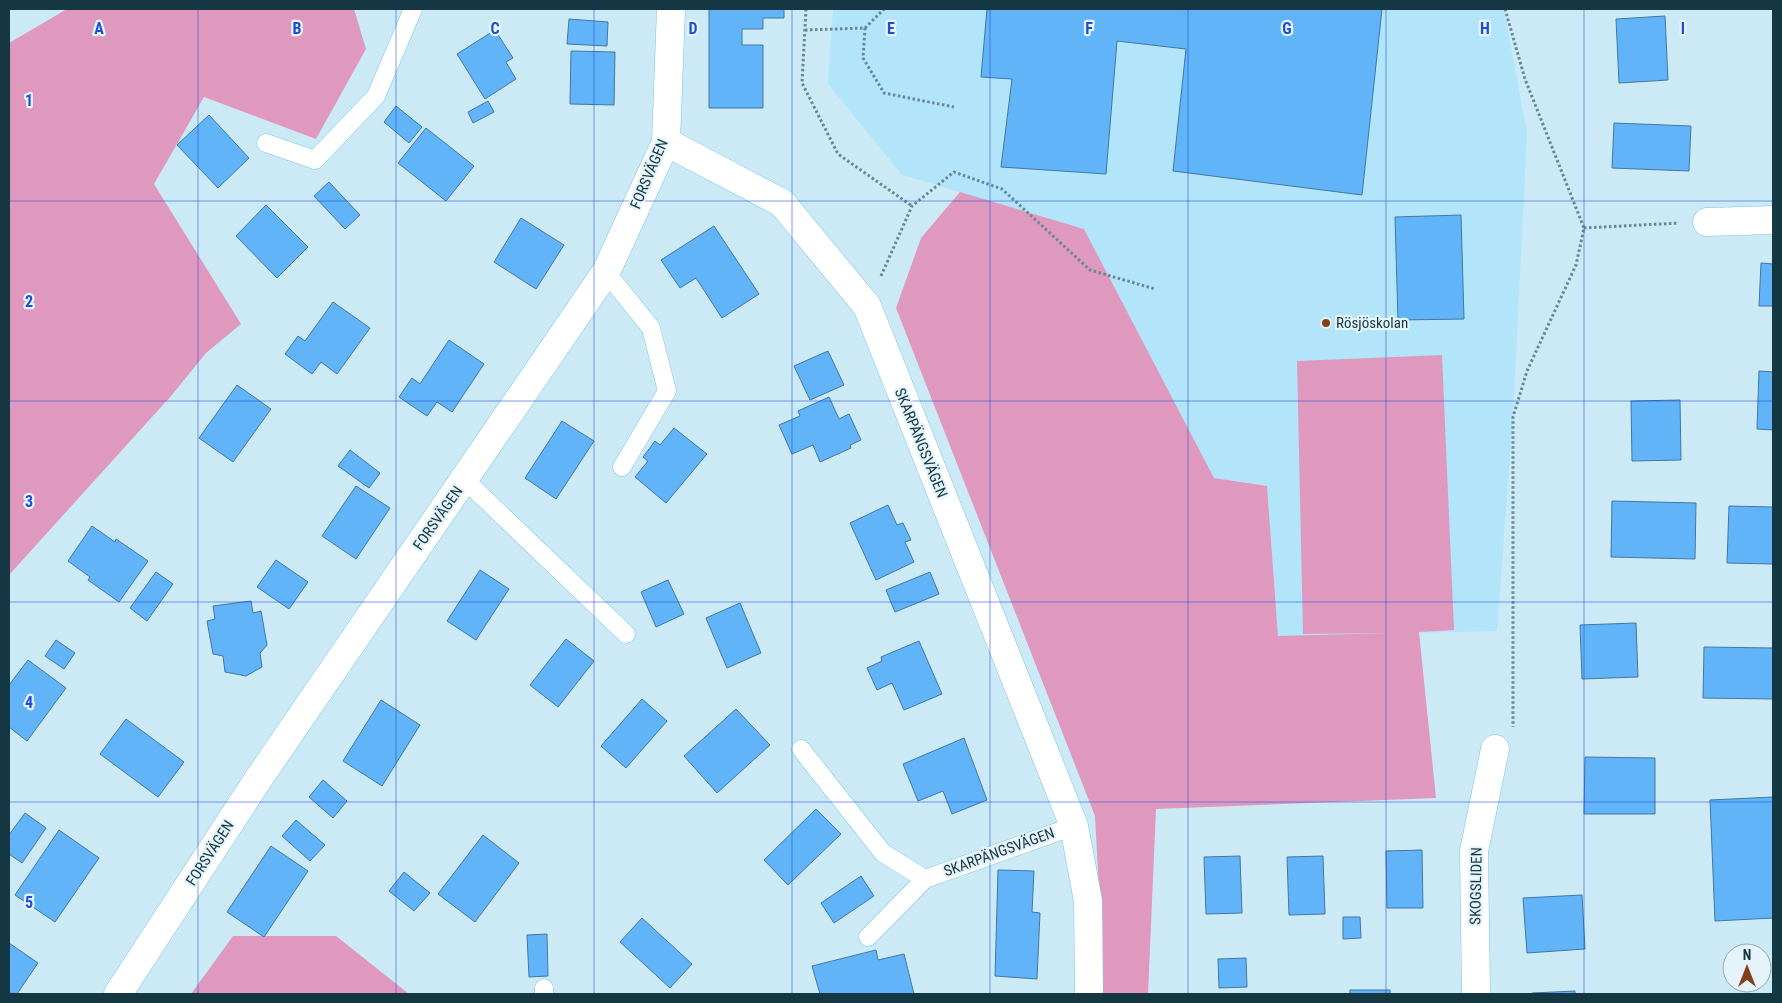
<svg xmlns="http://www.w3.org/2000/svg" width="1782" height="1003" font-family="'Roboto Condensed',sans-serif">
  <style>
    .built { fill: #b2e5fa }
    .green { fill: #df99bf }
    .building { fill: #61b4f8; stroke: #4277a3 }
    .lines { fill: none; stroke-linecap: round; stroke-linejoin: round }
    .lane-casing { stroke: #79c7e6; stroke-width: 19 }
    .street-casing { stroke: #79c7e6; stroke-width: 29 }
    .path { stroke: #688794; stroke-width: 3; stroke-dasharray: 2.5 2.5; stroke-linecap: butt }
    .lane { stroke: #fff; stroke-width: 18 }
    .street { stroke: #fff; stroke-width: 28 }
    .grid { fill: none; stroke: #1d4ed8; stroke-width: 1; stroke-opacity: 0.55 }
    .poi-dot { fill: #863f1b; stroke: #e5f4fa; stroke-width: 2 }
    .labels { text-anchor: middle; stroke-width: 4.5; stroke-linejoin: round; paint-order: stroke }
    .street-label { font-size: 15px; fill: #153643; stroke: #e5f4fa }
    .poi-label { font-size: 15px; fill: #153643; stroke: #e5f4fa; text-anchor: start }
    .grid-label { font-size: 16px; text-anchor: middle; font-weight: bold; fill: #1d4ed8; stroke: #e5f4fa; stroke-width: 4.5; stroke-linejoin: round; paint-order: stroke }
  </style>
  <rect width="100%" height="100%" fill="#cceaf6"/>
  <!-- built -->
  <polygon class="built" points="833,9 1504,9 1527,133 1513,417 1497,631 1278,636 1267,486 1214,478 1084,229 902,175 828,84"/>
  <!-- green -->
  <g class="green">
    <polygon points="67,9 354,9 366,49 316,139 204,97 154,184 241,324 206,353 171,396 9,575 9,43"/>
    <polygon points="960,192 1084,229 1214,478 1267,486 1278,636 1387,633 1303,634 1297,361 1442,355 1454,630 1419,632 1436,798 1156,809 1148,994 1100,994 1103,965 1095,816 896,308 921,238"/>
    <polygon points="233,936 336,936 409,994 191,994"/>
  </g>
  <!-- building -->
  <g class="building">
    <polygon points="709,9 784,9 784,18 763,18 763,29 742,29 742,45 763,45 763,108 709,108"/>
    <polygon points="987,9 1382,9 1362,195 1173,171 1186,49 1117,41 1106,174 1001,167 1012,79 981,77"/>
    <polygon points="1665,16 1668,80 1619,83 1616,19"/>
    <polygon points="569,19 608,22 607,46 567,44"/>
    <polygon points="495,30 513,58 506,62 516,79 485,99 457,54"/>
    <polygon points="571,51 615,52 614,105 570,104"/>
    <polygon points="488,101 494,112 473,123 468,112"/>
    <polygon points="396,106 422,127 409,143 384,122"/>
    <polygon points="209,115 249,158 218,188 177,145"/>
    <polygon points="1614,123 1691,126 1689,171 1612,168"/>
    <polygon points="426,128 474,166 446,201 398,163"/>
    <polygon points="329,182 360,215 345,229 314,196"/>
    <polygon points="266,205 308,247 277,278 236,236"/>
    <polygon points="1461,215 1464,319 1398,320 1395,217"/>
    <polygon points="521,218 564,245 536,289 494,262"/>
    <polygon points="714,226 759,294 722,318 696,278 680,288 661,260"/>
    <polygon points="1761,263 1773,264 1773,306 1759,306"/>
    <polygon points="333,302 370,328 337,374 321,362 312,374 285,354 298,336 305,341"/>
    <polygon points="449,340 484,364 452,412 437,402 427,416 399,397 412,378 420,384"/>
    <polygon points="828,351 844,385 810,400 794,366"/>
    <polygon points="1759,371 1773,372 1773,430 1757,429"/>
    <polygon points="237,385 271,409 233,462 199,438"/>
    <polygon points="829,397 839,419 849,414 861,440 850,445 851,448 820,462 813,445 792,454 779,425 800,416 798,411"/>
    <polygon points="1680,400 1681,460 1632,461 1631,401"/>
    <polygon points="562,421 594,441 556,499 525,478"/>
    <polygon points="674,428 707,454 666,503 635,477 648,461 643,457 655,441 660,445"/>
    <polygon points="350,450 380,473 369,488 338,466"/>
    <polygon points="356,486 390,508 356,559 322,536"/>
    <polygon points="1612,501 1696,503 1695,559 1611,557"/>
    <polygon points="888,505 897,525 903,523 911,540 905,542 914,562 876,580 850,523"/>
    <polygon points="1729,506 1773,507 1773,564 1727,563"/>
    <polygon points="92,526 115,542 116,539 148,561 119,602 88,580 90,577 68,561"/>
    <polygon points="276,560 308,582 289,609 257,587"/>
    <polygon points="480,570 509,589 476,640 447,621"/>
    <polygon points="156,572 173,584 147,621 130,608"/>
    <polygon points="930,572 939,594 895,612 886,590"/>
    <polygon points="668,580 684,614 656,627 641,592"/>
    <polygon points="251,601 253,613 261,611 267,645 260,653 262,667 246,676 225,672 223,656 213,654 207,621 215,619 213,606"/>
    <polygon points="740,603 761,653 727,668 706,618"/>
    <polygon points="1636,623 1638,677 1582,679 1580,625"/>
    <polygon points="566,639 594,661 558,707 530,685"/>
    <polygon points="56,640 75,653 64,669 45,656"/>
    <polygon points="919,641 942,694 904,710 892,683 877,690 867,668 882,661 881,657"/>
    <polygon points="1704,647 1773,648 1773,699 1703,698"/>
    <polygon points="28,660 66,688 27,741 9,727 9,685"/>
    <polygon points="642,699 667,721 626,768 601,746"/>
    <polygon points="381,700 420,725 382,786 343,761"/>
    <polygon points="736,709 770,745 717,793 684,756"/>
    <polygon points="126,719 184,762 158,797 100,754"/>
    <polygon points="964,738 987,800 952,814 943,791 918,801 903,764"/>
    <polygon points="1585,757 1655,758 1655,814 1584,814"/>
    <polygon points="323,780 347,801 333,818 309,797"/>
    <polygon points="1773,797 1773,918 1715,921 1710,800"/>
    <polygon points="816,809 841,834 788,885 764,860"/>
    <polygon points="25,813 46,828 22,863 9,854 9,835"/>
    <polygon points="296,820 325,845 310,861 282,836"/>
    <polygon points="59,830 99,858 55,922 15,895"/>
    <polygon points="483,835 519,863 475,922 438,894"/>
    <polygon points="271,846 308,871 264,937 227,912"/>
    <polygon points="1422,850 1423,908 1387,908 1386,851"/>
    <polygon points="1240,856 1242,913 1206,914 1204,857"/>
    <polygon points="1323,856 1325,914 1289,915 1287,857"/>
    <polygon points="998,870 1034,871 1032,912 1040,913 1037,979 995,976"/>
    <polygon points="404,872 430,893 414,911 389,891"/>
    <polygon points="861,876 874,896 834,923 821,903"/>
    <polygon points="1582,895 1585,949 1527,953 1523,898"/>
    <polygon points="1343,917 1360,917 1361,938 1343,939"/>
    <polygon points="642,918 692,964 670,988 620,942"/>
    <polygon points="547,934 548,976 529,977 527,935"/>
    <polygon points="9,943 38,963 17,994 9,993"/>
    <polygon points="876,950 878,960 904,954 914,994 820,994 812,966"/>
    <polygon points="1246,958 1247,987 1219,988 1218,959"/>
    <rect x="1350" y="990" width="40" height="4"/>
    <polygon points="1575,991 1575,994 1532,994 1532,993"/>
  </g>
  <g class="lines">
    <defs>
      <g id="lane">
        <polyline points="266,143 315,160 376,96 413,9"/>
        <polyline points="606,272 651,328 667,391 622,467"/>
        <polyline points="465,480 626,634"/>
        <polyline points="801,749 883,853 925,879 1074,826"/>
        <polyline points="868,937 925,879"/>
        <polyline points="544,994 544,988"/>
      </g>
      <g id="street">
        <polyline points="666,142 782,203 867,306 1074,826 1088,901 1089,994"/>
        <polyline points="1707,222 1773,220"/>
        <polyline points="118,994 259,778 606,272 666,142 671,9"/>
        <polyline points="1476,994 1474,851 1495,749"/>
      </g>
    </defs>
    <!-- lane casing -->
    <use href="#lane" class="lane-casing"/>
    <!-- street casing -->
    <use href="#street" class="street-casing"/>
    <!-- path -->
    <g class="path">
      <polyline points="806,9 802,83 838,154 912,206"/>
      <polyline points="1505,9 1525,79 1584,228 1576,265 1527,371 1513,417 1513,727"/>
      <polyline points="865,28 884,9"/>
      <polyline points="805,30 865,28 863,58 884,93 954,107"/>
      <polyline points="1584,228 1679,223"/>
      <polyline points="881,276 912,206 954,172 1002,189 1090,270 1155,289"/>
    </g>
    <!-- lane -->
    <use href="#lane" class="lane"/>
    <!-- street -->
    <use href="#street" class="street"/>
  </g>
  <!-- grid -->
  <path class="grid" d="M198,9V994M396,9V994M594,9V994M792,9V994M990,9V994M1188,9V994M1386,9V994M1584,9V994M9,201H1773M9,401H1773M9,602H1773M9,802H1773"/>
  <!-- markers -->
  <circle class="poi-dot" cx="1326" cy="323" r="5"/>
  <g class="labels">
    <!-- street labels -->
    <g class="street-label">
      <text transform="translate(649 174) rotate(-67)" y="5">FORSVÄGEN</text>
      <text transform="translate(921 443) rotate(68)" y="5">SKARPÄNGSVÄGEN</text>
      <text transform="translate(438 518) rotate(-55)" y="5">FORSVÄGEN</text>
      <text transform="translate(999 852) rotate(-20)" y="5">SKARPÄNGSVÄGEN</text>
      <text transform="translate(210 853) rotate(-57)" y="5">FORSVÄGEN</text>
      <text transform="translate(1476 886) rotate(-89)" y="5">SKOGSLIDEN</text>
    </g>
    <!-- poi labels -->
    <g class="poi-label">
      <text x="1336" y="328">Rösjöskolan</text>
    </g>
  </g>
  <g class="grid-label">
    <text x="99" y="34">A</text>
    <text x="297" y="34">B</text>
    <text x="495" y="34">C</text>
    <text x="693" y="34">D</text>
    <text x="891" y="34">E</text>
    <text x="1089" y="34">F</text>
    <text x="1287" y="34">G</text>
    <text x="1485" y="34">H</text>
    <text x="1683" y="34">I</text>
    <text x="29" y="106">1</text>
    <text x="29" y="307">2</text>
    <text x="29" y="507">3</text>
    <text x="29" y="708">4</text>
    <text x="29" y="908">5</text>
  </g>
  <!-- border -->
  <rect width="1782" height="1003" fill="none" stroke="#153643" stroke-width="20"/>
  <!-- north arrow -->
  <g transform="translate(1747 968)"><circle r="24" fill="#e5f4fa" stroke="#92a8b1"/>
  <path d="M0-4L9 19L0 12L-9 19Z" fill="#863f1b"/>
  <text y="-8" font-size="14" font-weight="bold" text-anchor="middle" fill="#153643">N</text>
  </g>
</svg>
